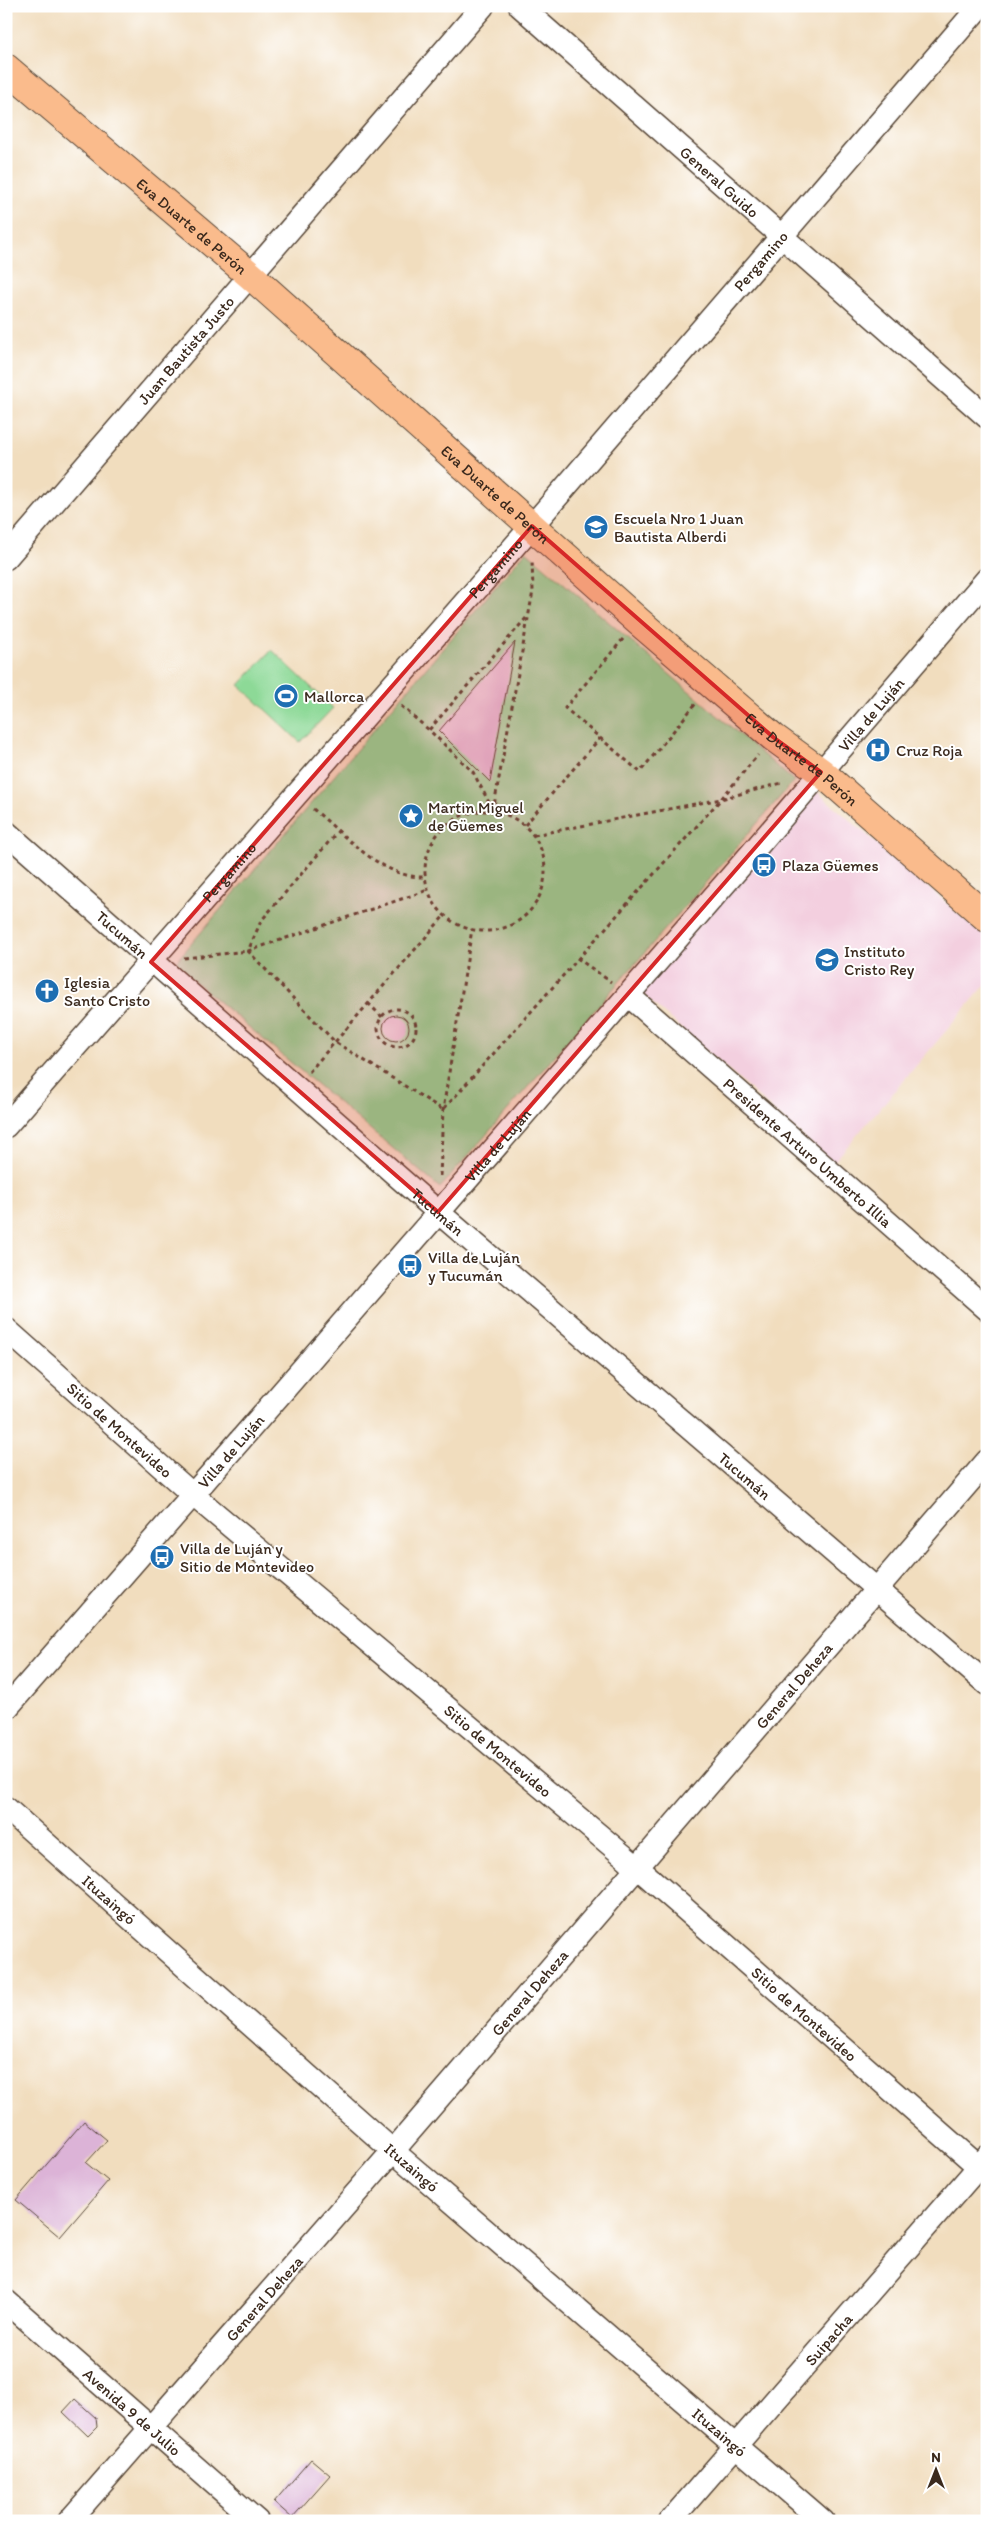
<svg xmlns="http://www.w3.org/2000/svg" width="993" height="2527" font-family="Itim,sans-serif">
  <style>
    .built { fill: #f3cfdf }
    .green { fill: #8dd997; stroke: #64825a }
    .building { fill: #dcb3d7 }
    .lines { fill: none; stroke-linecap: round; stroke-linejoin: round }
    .minor-casing { stroke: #564536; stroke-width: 25 }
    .major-casing { stroke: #564536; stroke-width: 30 }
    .path { stroke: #564536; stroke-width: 3; stroke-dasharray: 4 4; stroke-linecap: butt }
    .minor { stroke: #fff; stroke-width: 22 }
    .major { stroke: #fabb8c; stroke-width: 28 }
    .marked { fill: #d62828; fill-opacity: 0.2; stroke: #d62828; stroke-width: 4; stroke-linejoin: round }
    .labels { text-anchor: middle; stroke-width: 4; stroke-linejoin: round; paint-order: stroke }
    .street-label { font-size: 16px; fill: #3b2a1e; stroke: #fff }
    .poi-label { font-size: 16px; fill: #3b2a1e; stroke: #fff; text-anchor: start }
  </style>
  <rect width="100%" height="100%" fill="#fff"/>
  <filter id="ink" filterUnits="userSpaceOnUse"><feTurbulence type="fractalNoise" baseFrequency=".02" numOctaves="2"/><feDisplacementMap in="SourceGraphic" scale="10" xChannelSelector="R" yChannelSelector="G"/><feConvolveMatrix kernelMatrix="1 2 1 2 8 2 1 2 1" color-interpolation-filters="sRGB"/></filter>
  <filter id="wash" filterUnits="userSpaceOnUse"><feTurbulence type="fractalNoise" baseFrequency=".0096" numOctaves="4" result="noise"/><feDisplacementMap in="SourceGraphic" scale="20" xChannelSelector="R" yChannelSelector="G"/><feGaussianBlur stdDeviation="1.12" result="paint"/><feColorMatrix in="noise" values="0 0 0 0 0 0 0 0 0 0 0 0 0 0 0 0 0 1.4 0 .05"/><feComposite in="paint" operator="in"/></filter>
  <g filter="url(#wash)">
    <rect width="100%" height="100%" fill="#f1ddbe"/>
    <!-- built -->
    <polygon class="built" points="815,790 987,938 987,983 833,1163 640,992"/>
    <!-- green -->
    <g class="green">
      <polygon points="526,551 794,781 440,1188 174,964"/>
      <polygon points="272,650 333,708 300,742 239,685"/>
    </g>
    <g id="blocks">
      <!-- building -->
      <g class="building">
        <polygon points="515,642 490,782 439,731"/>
        <circle cx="396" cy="1028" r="13"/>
        <polygon points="84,2121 107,2140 86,2163 108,2181 60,2237 16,2200"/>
        <polygon points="75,2399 96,2418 97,2427 88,2436 63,2412"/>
        <polygon points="311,2459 330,2475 292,2518 274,2502"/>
      </g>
    </g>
  </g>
  <g filter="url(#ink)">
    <use href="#blocks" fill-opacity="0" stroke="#564536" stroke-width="1"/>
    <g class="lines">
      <defs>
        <g id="minor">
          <path id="s1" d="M520,6L987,417"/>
          <path id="s2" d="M6,558L483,6"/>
          <path id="s3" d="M6,832L438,1212L987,1684"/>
          <path id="s4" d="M628,995L987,1309"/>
          <path id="s5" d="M6,1126L532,526L980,6"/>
          <path id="s6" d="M6,1329L192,1494L637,1867L987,2174"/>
          <path id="s7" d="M6,1709L750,855L987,579"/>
          <path id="s8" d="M6,1808L393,2151L823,2521"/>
          <path id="s9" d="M6,2301L257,2521"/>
          <path id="s10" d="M69,2521L393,2151L987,1461"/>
          <path id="s11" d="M670,2521L987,2157"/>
        </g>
        <g id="major">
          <path id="s12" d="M6,68L250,275L638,621L773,737L821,772L987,918"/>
        </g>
      </defs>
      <!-- minor casing -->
      <use href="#minor" class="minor-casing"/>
      <!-- major casing -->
      <use href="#major" class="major-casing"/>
      <!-- path -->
      <g class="path">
        <polyline points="623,639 565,708 640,772 697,702"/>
        <polyline points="401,706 429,730"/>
        <path d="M313,809C344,834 382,879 425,877"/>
        <polyline points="493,810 473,772 429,730 527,617"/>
        <circle cx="485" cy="871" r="60"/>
        <polyline points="493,811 533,591 532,560"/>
        <polyline points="525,825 600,738"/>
        <polyline points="339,830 261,921 248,951 335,1042 443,1110 721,799 758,755"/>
        <polyline points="534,835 721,799 782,783"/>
        <polyline points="184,958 248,951 428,890"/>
        <polyline points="577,958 611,982"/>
        <polyline points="368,1003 382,1017"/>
        <circle cx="397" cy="1028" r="19"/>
        <polyline points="309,1072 444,916"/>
        <polyline points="440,1176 443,1110 472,929"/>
      </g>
      <!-- minor -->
      <use href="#minor" class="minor"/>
      <!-- major -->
      <use href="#major" class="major"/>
    </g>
  </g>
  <!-- marked area -->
  <path class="marked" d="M532,526L773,737L821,772L438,1212L151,962Z"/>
  <!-- icons -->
  <defs>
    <symbol id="school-disc" viewBox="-11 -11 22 22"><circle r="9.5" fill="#1f6fb2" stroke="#fff"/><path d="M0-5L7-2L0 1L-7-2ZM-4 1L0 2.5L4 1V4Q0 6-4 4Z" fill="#fff"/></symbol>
    <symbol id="stadium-disc" viewBox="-11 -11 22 22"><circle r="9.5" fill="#1f6fb2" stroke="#fff"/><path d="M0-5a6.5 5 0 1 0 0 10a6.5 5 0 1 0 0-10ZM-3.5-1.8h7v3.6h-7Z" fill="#fff"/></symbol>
    <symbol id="hospital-disc" viewBox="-11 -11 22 22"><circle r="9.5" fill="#1f6fb2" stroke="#fff"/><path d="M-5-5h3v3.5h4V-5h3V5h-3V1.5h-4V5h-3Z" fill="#fff"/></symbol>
    <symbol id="sight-disc" viewBox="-11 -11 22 22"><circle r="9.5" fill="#1f6fb2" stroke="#fff"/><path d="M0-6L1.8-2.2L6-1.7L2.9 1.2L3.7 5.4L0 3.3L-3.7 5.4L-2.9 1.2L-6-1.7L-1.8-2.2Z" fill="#fff"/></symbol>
    <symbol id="bus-disc" viewBox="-11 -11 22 22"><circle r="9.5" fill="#1f6fb2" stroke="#fff"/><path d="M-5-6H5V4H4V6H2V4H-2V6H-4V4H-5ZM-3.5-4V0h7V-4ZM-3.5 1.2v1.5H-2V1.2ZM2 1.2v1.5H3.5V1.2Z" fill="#fff"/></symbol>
    <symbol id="church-disc" viewBox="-11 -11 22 22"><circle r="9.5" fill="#1f6fb2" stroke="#fff"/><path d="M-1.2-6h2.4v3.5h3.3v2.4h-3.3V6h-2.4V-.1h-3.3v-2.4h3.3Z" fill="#fff"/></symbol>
  </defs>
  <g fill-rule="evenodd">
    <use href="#school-disc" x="582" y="513" width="28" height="28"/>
    <use href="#stadium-disc" x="272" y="682" width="28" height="28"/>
    <use href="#hospital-disc" x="864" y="736" width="28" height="28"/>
    <use href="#sight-disc" x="397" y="802" width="28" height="28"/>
    <use href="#bus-disc" x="750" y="851" width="28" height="28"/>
    <use href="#school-disc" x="813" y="946" width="28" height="28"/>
    <use href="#church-disc" x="33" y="977" width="28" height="28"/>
    <use href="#bus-disc" x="396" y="1252" width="28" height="28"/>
    <use href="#bus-disc" x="148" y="1543" width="28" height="28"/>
  </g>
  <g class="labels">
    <!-- street labels -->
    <g class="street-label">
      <text dy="6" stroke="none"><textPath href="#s1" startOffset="266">General Guido</textPath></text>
      <text dy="6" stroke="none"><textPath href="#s12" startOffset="244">Eva Duarte de Perón</textPath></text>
      <text dy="6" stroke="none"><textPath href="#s5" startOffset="1148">Pergamino</textPath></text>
      <text dy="6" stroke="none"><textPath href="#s2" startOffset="275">Juan Bautista Justo</textPath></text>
      <text dy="6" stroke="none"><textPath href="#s12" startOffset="649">Eva Duarte de Perón</textPath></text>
      <text dy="6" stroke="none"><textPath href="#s5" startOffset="742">Pergamino</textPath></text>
      <text dy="6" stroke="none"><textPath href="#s7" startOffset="1318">Villa de Luján</textPath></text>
      <text dy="6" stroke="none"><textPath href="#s12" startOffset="1054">Eva Duarte de Perón</textPath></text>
      <text dy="6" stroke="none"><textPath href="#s5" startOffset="338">Pergamino</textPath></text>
      <text dy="6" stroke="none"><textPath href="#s3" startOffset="155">Tucumán</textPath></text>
      <text dy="6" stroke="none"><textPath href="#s7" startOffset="748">Villa de Luján</textPath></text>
      <text dy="6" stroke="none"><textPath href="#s4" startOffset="239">Presidente Arturo Umberto Illia</textPath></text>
      <text dy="6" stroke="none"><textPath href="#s3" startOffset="575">Tucumán</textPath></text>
      <text dy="6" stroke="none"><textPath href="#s6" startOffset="152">Sitio de Montevideo</textPath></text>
      <text dy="6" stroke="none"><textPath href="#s7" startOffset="342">Villa de Luján</textPath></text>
      <text dy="6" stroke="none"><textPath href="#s3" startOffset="980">Tucumán</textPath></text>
      <text dy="6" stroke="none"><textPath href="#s10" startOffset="1106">General Deheza</textPath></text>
      <text dy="6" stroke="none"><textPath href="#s6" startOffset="648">Sitio de Montevideo</textPath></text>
      <text dy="6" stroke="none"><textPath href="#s8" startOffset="138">Ituzaingó</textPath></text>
      <text dy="6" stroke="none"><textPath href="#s10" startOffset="701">General Deheza</textPath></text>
      <text dy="6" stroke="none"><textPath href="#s6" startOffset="1052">Sitio de Montevideo</textPath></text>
      <text dy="6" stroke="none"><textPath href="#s8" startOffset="542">Ituzaingó</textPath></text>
      <text dy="6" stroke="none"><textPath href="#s10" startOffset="296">General Deheza</textPath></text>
      <text dy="6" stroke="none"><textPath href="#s11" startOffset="241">Suipacha</textPath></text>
      <text dy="6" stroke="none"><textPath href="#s9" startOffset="168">Avenida 9 de Julio</textPath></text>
      <text dy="6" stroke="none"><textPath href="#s8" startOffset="948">Ituzaingó</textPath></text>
    </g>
    <!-- poi labels -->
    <g class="poi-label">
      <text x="614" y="524">Escuela Nro 1 Juan<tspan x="614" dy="18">Bautista Alberdi</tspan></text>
      <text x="304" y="702">Mallorca</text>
      <text x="896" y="756">Cruz Roja</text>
      <text x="428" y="813">Martin Miguel<tspan x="428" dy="18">de Güemes</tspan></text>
      <text x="782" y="871">Plaza Güemes</text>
      <text x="844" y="957">Instituto<tspan x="844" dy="18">Cristo Rey</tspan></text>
      <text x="64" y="988">Iglesia<tspan x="64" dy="18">Santo Cristo</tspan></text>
      <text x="428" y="1263">Villa de Luján<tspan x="428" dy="18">y Tucumán</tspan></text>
      <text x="180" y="1554">Villa de Luján y<tspan x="180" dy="18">Sitio de Montevideo</tspan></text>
    </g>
  </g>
  <!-- margin -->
  <rect width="993" height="2527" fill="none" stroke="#fff" stroke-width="25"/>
  <!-- north arrow -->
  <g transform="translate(936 2470)" stroke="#ffffff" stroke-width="4" paint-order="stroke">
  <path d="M0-4L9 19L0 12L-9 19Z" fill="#3b2a1e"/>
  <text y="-8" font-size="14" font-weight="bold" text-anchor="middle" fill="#3b2a1e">N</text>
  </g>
</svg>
